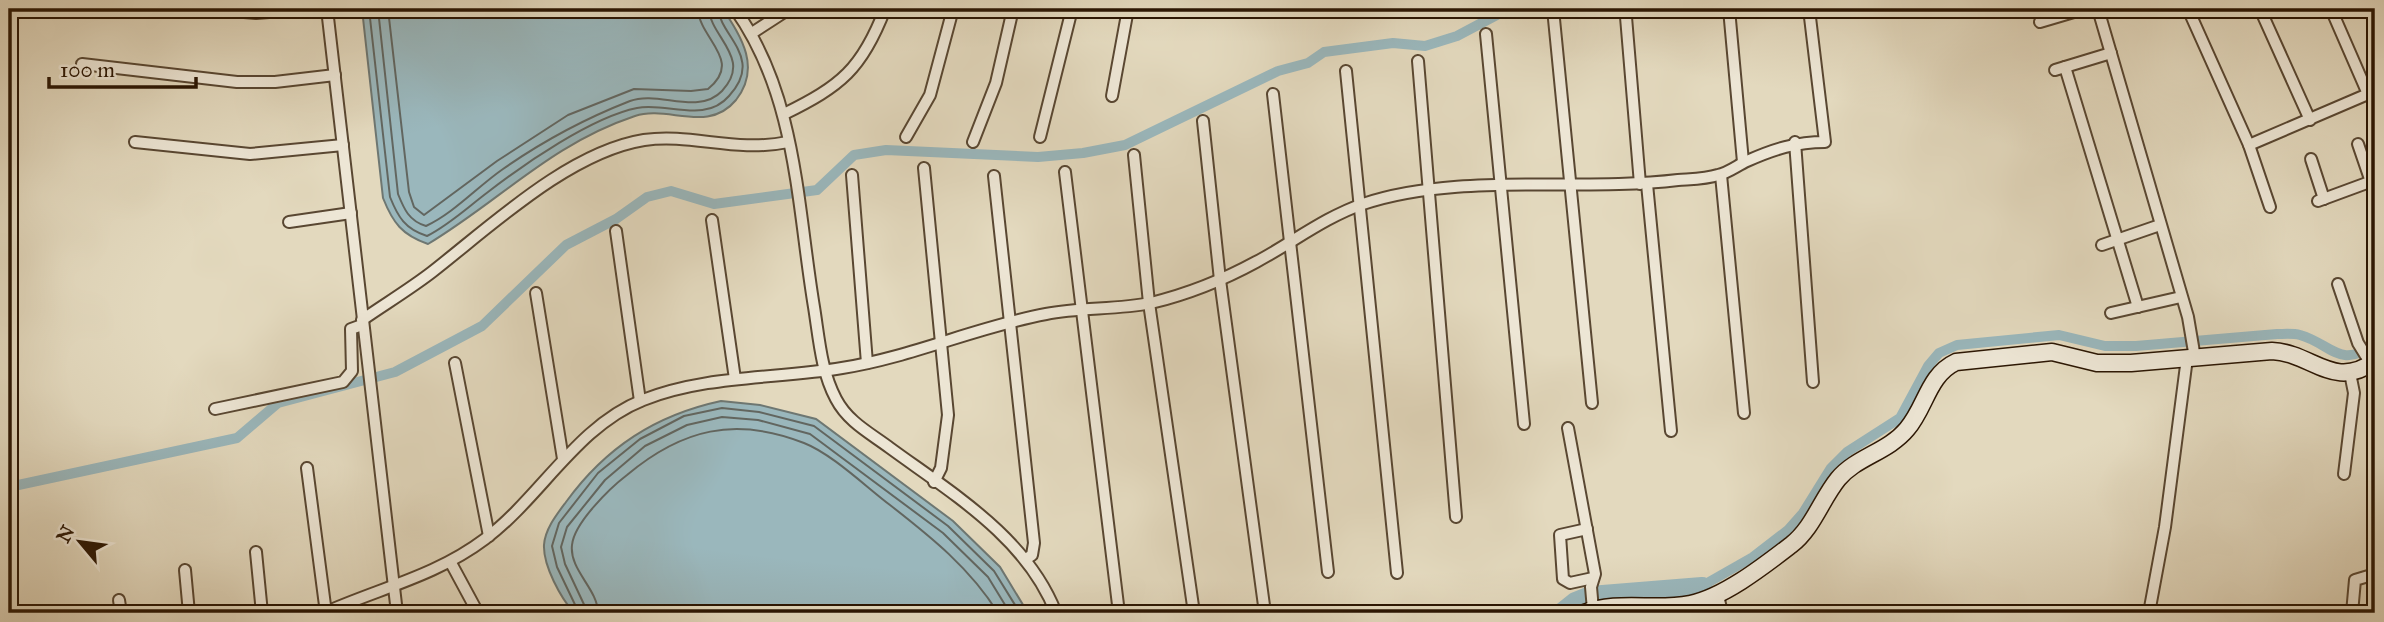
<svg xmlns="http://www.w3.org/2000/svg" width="2384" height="622" font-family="'IM FELL Great Primer',serif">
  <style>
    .water { fill: #9ab7bc; stroke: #6e7772; stroke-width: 2 }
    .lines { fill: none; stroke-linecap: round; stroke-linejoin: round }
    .shore { stroke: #626660; stroke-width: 2 }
    .canal { stroke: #9ab7bc; stroke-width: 10 }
    .river { stroke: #9ab7bc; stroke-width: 18 }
    .street-casing { stroke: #594732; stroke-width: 14 }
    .secondary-casing { stroke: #2b1603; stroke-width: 19 }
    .street { stroke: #ede6d5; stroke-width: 10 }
    .secondary { stroke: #ede6d5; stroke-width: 16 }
  </style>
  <rect width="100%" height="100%" fill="#e3d9be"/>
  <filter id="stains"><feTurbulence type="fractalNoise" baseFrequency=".00286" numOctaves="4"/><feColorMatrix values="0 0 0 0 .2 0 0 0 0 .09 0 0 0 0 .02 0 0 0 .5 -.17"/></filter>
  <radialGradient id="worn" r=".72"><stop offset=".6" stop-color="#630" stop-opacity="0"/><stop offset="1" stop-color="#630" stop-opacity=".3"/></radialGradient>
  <!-- water -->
  <g class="water">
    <path d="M362,9H723C742,38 761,68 736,100C708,134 668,105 635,116C551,144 501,200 428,244C402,235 393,223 383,198Z"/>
    <path d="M721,401L760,405L816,419L953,521L1000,567L1028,613H574C561,598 543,566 544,545C545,529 557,514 566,502C606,447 656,415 721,401Z"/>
  </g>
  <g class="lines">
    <!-- shore -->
    <g class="shore">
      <path d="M369,9L390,197C398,217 405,229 427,236C449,225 468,207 488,192C524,164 592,117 637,108C667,102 705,124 729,96C764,58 721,37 718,9"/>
      <path d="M378,9L398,194C404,209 409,221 426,226C454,213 477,187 503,169C543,141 584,119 630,101C658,90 698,116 722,91C753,58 710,37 709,9"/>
      <path d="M388,9L409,192L414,207L424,215L497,161L568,115L634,89L691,91L708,89C744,60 699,39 698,9"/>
      <polyline points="579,613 557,567 552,546 559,523 598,473 640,439 684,416 722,408 759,412 814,426 948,526 994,571 1020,613"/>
      <polyline points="588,613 565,564 561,547 567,527 605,480 645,446 687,425 722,417 758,420 810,434 943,533 988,577 1010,613"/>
      <path d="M598,613C598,589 569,570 572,545C574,523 610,488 627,475C682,429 735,416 804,443C832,454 865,486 890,505C931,537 970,568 998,613"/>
    </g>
    <!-- canal -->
    <g class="canal">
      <polyline points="9,487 237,438 278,403 395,372 482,326 566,245 616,219 647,197 671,191 714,204 817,190 854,155 886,150 1038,157 1083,153 1125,145 1278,71 1308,63 1324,52 1393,43 1425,46 1457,36 1508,9"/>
      <path d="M1702,586L1753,557L1788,530L1803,513L1831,468L1847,452L1900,418L1928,366L1939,353L1957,345L2059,335L2105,346H2136L2277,334C2284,334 2293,333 2300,335C2332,344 2339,370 2375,344"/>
    </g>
    <!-- river -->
    <polyline class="river" points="1560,613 1575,601 1590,595 1702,586 1712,613"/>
    <defs>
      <g id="street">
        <polyline points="208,9 256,13 308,9"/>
        <polyline points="327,9 397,613"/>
        <path d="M735,9C797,96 797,205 814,307C819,338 821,371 836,399C848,422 870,433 890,448C953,494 1027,538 1056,613"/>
        <polyline points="1553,9 1592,403"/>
        <polyline points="1729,9 1743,162"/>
        <polyline points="2098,9 2188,317 2195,358"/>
        <polyline points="2188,9 2249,145 2270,207"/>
        <polyline points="2260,9 2310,120"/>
        <polyline points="1626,17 1640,184"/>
        <polyline points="2040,22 2084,9"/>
        <polyline points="752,33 789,9"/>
        <polyline points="1486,34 1524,424"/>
        <polyline points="1418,61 1456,517"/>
        <polyline points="82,64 237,82 275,82 335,75"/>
        <polyline points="2065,67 2138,307"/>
        <polyline points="2055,70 2111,53"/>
        <polyline points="1346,71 1397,573"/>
        <polyline points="1273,94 1328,572"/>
        <polyline points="1112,96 1128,9"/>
        <path d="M784,114C841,86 862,69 885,9"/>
        <polyline points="1203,121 1220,280 1265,613"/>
        <polyline points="906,137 930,95 953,9"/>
        <polyline points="1040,137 1072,9"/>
        <polyline points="135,142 250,154 343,145"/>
        <polyline points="973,142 996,83 1013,9"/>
        <polyline points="1795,142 1813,382"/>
        <polyline points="2358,144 2371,182"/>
        <polyline points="2249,145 2368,94 2331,9"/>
        <polyline points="1134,155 1149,303 1194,613"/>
        <polyline points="2311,159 2324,199"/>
        <polyline points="924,168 948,415 941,468 934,482"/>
        <polyline points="1065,172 1119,613"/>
        <polyline points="852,175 867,363"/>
        <polyline points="1721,175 1744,413"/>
        <polyline points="994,176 1034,543 1032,555 1026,559"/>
        <polyline points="1647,184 1671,431"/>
        <polyline points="2318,201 2375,180"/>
        <polyline points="712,220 735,379"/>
        <polyline points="289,222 351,213"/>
        <polyline points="616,231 640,401"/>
        <polyline points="2102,245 2160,225"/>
        <polyline points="2338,284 2358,343 2371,364"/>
        <polyline points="536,293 563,459"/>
        <polyline points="2111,313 2181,297"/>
        <path d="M362,320C385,304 410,289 432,272C491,226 569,152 644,140C692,133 735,153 788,142"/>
        <polyline points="455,363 489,536"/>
        <polyline points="215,409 343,382 352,371 351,329 362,325"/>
        <polyline points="1568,428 1595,574 1591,587 1593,610"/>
        <polyline points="307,468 326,613"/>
        <polyline points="2344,474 2354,393 2350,373"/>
        <polyline points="1587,529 1560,535 1563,579 1570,583 1593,578"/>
        <polyline points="256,552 262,613"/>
        <polyline points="451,563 478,613"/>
        <polyline points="185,570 189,613"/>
        <polyline points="1718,595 1722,613"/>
        <polyline points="119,600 121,613"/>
        <path d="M324,613C380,588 436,576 485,539C540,498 577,426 643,400C706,375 776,379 842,368C912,357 976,327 1046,314C1080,307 1116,310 1151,303C1188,294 1223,280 1256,262C1292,243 1325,217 1363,204C1458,172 1578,192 1678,180C1691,179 1706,179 1718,175C1728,173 1738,165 1747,161C1774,149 1796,142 1825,142L1809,9"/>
        <polyline points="2149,613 2165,527 2187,358"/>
        <polyline points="2352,613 2355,580 2375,574"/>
      </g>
      <path id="secondary" d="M1584,613C1617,600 1656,611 1690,604C1723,598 1765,565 1791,545C1813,528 1821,500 1838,479C1856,457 1888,452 1907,429C1926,407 1928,375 1956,362L2052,352L2097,363H2131L2272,351C2313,353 2333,391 2375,361"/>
    </defs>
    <!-- street casing -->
    <use href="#street" class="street-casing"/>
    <!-- secondary casing -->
    <use href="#secondary" class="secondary-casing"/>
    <!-- street -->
    <use href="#street" class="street"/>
    <!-- secondary -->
    <use href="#secondary" class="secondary"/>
  </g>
  <!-- margin -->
  <rect width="2384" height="622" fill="none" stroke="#e3d9be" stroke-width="35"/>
  <rect x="10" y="10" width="2363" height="601" fill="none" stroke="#2b1603" stroke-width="3.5"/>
  <rect x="18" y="18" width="2349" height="587" fill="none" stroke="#2b1603" stroke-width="2"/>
  <!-- north arrow -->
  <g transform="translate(80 542) rotate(299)" stroke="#ede6d5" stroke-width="5" paint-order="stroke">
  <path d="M0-5L12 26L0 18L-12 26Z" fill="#2b1603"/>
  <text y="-10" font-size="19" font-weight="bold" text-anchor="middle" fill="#2b1603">N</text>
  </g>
  <!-- scale -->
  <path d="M49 77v10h147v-10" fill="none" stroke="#2b1603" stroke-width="3.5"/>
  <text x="60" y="77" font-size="21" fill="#2b1603" stroke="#ede6d5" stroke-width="5" paint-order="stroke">100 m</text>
  <rect width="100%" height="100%" filter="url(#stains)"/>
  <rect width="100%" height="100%" fill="url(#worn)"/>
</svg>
